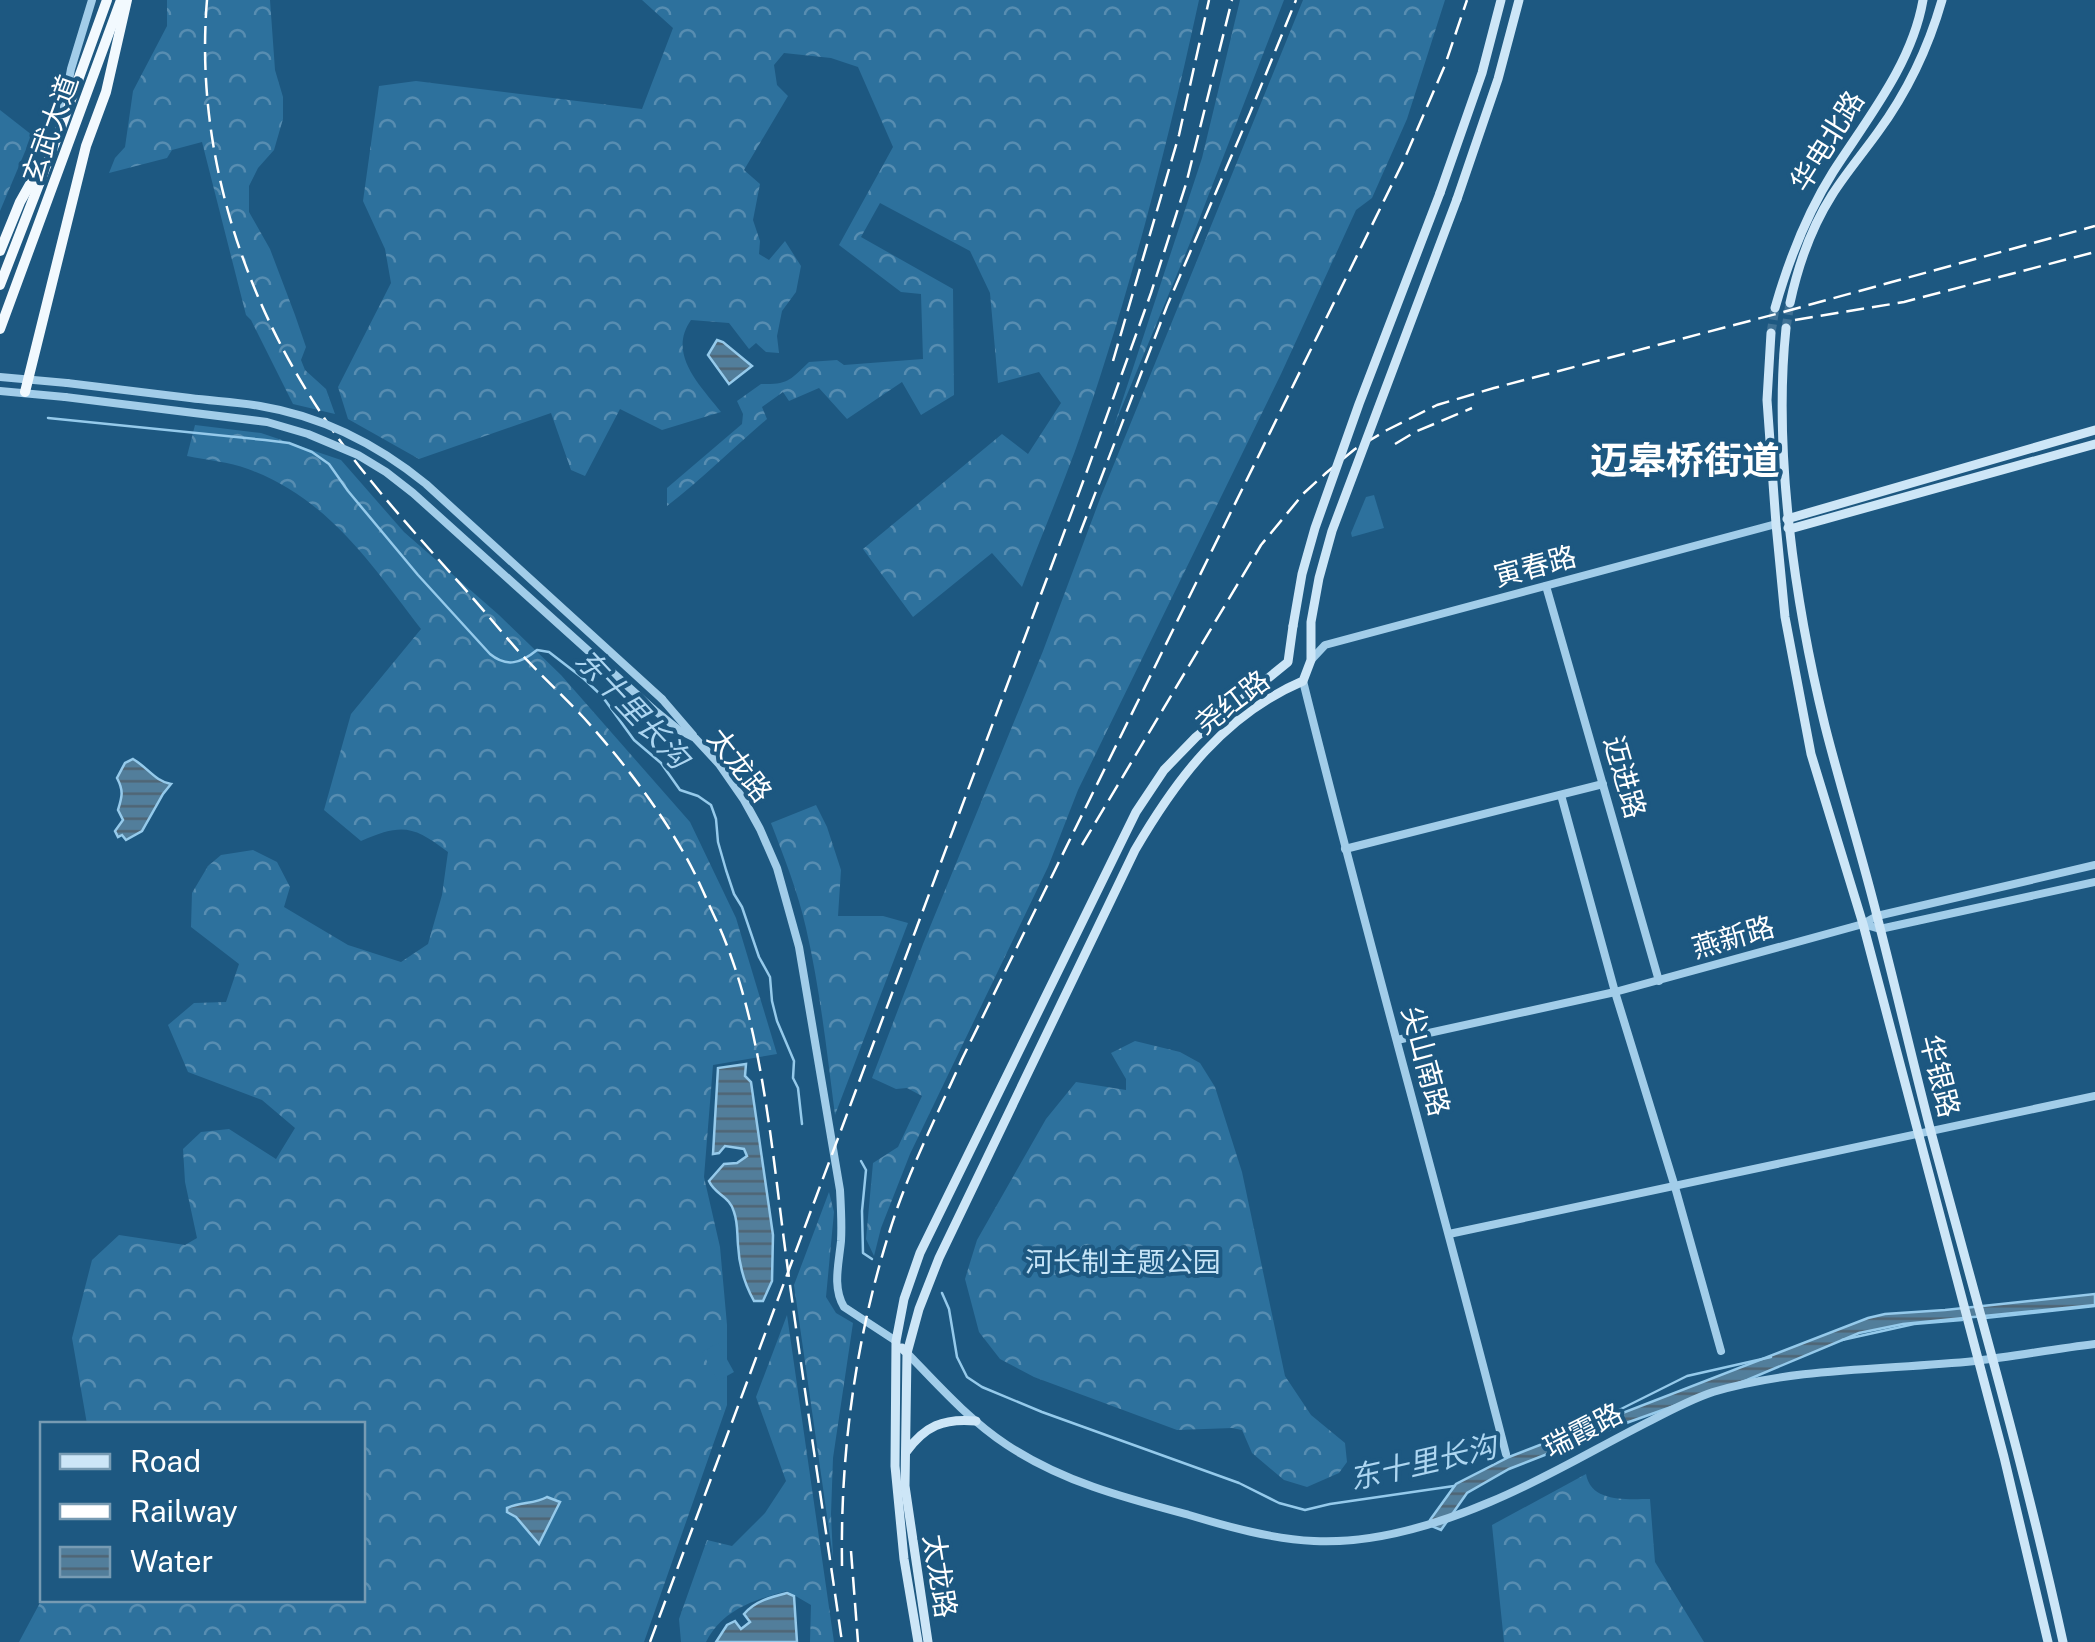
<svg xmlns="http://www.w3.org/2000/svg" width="2095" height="1642" font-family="'Public Sans','Noto Sans SC',sans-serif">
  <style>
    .forest { fill: url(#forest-crowns) }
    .garden { fill: #2d719d }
    .water { fill: url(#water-rules); stroke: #95caeb; stroke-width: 2.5 }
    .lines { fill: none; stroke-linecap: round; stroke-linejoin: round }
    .stream { stroke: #95caeb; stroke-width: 2.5 }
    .secondary-tunnel { stroke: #3f7194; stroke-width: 9; stroke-dasharray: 9 4.5; stroke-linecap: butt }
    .tertiary { stroke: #a2cde9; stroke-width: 8 }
    .secondary { stroke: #cde6f7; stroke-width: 9 }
    .trunk { stroke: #f2f9fe; stroke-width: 10 }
    .rail { stroke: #fff; stroke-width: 2.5; stroke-dasharray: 18 8; stroke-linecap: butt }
    .tertiary-bridge { stroke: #a2cde9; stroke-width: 8 }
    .secondary-bridge { stroke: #cde6f7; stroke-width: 9 }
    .labels { text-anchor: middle; stroke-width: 8; stroke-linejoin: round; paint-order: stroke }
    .street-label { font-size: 28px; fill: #fff; stroke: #1d5881 }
    .park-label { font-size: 28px; fill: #c6e4f7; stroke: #1d5881 }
    .water-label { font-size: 30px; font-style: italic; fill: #add6f1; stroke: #1d5881 }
    .district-label { font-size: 38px; font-weight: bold; fill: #fff; stroke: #1d5881 }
  </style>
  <defs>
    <pattern id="forest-crowns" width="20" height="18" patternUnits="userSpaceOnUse" patternTransform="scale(2.5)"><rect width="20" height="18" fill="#2d719d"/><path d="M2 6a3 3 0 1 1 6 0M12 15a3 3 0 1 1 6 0" fill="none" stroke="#578db1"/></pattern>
    <pattern id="water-rules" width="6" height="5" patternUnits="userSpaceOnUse" patternTransform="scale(2.5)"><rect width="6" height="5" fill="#527e9b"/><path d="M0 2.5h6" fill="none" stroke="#4f6574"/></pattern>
  </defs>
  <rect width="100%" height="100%" fill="#1d5881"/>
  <!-- forest -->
  <g class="forest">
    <polygon points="167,0 270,0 275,70 283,97 283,119 274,150 258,168 249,186 249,212 270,249 295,315 306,347 301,360 305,370 326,389 335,414 293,404 251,320 246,315 202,142 172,150 167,158 109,173 115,158 125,147 133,91 167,26"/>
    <path d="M642,0H1199C1166,152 1127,304 1075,451C1058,497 1039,542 1022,587L992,553L913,617L863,549L1002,434L1028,454L1061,403L1039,372L998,383L990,293L970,251L880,203L861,237L953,289L954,395L921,415L902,382L847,419L819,388L789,401L783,392L762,407L767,419C733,448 702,479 667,506V488L742,424L743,414L737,401L761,384C788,385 790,380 809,362L837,360L844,365L923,359L921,294L901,292L839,245L893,147L858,67L831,58L784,53L774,65L777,85L788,96L744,170L760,184L753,220L760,241L759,254L769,260L785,241L801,266L796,292L782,311L777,336L779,353L766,352L756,343L749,349L729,323L691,320C667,354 700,385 721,412L662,430L620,409L585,476L571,470L551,413L419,459L348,419L338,387L391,283L385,249L363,201L379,86L416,81L642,109L673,28Z"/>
    <polygon points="1240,0 1284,0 1190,243 1114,426 1202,158"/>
    <polygon points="1303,0 1445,0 1407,119 1372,198 1356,210 1281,374 1078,790 1048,867 910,1154 881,1228 874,1256 866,1239 873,1163 898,1147 922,1096 907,1088 896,1089 872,1078 923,944 1043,651 1101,496"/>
    <polygon points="0,110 32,135 0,211"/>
    <path d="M195,425L261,433L341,460L404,532L499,615L561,675L690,822L736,918L777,1054L713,1065L704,1177L720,1247L727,1325V1405L644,1642H19L42,1599L362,1600V1424H87L72,1338L92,1260L119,1235L185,1245L197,1238L185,1182L183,1149L201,1132L229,1129L276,1159L295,1128L262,1100L188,1072L168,1025L194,1003L226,1002L239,964L191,927L192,893L208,866L221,855L253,850L277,862L290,887L284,907L348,945L401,962L428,944L442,895L448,852C413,826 403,823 361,841L324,810L351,714L421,629C371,564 329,499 248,469C229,462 207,460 187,456Z"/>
    <path d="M816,805L827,827L841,870L838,916H883L908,923L835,1115C827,1052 820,989 806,928C798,892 784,857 771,823Z"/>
    <polygon points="1135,1041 1180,1052 1200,1063 1215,1087 1242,1172 1285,1376 1311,1415 1345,1443 1347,1462 1339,1473 1307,1487 1284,1480 1252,1453 1242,1430 1232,1428 1177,1430 1034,1377 1000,1359 979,1332 965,1279 977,1240 1046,1119 1076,1082 1126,1090 1126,1079 1111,1053"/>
    <polygon points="829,1192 834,1212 826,1297 836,1313 853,1323 833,1458 831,1514 833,1558 794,1285"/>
    <path d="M787,1315L834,1642H810L811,1605L787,1591C754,1600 723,1609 706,1642H681L679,1619L707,1540L732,1546L765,1513L786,1481L756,1397Z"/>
    <path d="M1586,1474C1591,1503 1627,1499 1650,1499L1655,1562L1704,1642H1504L1492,1525Z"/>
  </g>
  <!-- garden -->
  <g class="garden">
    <polygon points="1374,495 1384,528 1352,537 1351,533 1366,497"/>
    <polygon points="718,1343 734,1372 718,1381 702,1352"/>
  </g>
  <!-- water -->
  <g class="water">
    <polygon points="717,340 723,342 752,366 729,384 708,355"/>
    <path d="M133,759C147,767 156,782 171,784L163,794L142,831L126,840L122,835L118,837L115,831L123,820L118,810C122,797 124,791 117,778L125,763Z"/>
    <path d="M746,1064L745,1076L751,1082L773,1235L772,1281L763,1301H754C744,1283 739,1266 738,1245C737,1234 738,1223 734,1212C730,1196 715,1195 709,1181L724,1164L737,1163L747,1156L744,1149L725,1146L719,1153L713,1154L718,1068Z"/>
    <polygon points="2095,1294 2095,1305 1903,1324 1859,1333 1747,1380 1629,1422 1509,1469 1467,1493 1441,1530 1429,1525 1430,1520 1456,1484 1509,1457 1868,1318 1885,1314 1945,1310"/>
    <path d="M547,1497L560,1502L539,1544L516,1517L507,1512V1508C520,1502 535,1504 547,1497Z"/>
    <path d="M787,1593L794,1596L797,1642H716L727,1625L735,1621L741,1629L750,1622L744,1614C755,1601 771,1597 787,1593Z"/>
  </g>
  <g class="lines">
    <!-- stream -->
    <g class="stream">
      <path d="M48,418L265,440L289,443L312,452L329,464L348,491L418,575L490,654C507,668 521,663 537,650L549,652L584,679L602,696L634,740L661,763L680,790L698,796L711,805L716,819L718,842L726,870L734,894L742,907L759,957L770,977L772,1001L777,1021L794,1061L793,1078L798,1088L802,1124"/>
      <polyline points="861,1161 866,1170 862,1211 863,1253 872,1259"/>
      <polyline points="942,1293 949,1309 957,1357 967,1377 982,1387 1042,1412 1239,1483 1279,1503 1305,1510 1330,1504 1454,1486"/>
      <polyline points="1985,1318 2095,1306"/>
      <polyline points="1842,1340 1914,1324 1962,1320"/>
      <polyline points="1579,1430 1687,1376 1771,1357"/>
    </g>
    <!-- secondary-tunnel -->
    <g class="secondary-tunnel">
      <polyline points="1786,328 1790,303"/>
      <polyline points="1771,333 1775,308"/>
    </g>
    <!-- tertiary -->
    <g class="tertiary">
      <polyline points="64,107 71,69 92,0"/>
      <polyline points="0,377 67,383"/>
      <polyline points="0,391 65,397"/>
      <polyline points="1546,586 1659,981"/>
      <polyline points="1311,660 1325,645 1776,524"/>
      <path d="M1303,681C1367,939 1440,1196 1506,1454"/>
      <polyline points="662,699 693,735"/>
      <path d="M653,709L679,730L695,738L719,764L744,800L760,829L777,868L799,947L840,1190C841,1207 842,1224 841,1241C839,1263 832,1287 844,1307L896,1341"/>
      <polyline points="1561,795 1615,992 1675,1187 1721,1351"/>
      <polyline points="1345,849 1603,784"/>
      <polyline points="1863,924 1880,929 2095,882"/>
      <polyline points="1397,1040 1615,992 1863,924 1877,916 2095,865"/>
      <polyline points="1449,1234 2095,1096"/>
      <path d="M907,1353C938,1385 969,1420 1007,1445C1063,1482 1125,1498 1189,1515C1229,1527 1272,1539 1314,1541C1374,1544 1436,1525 1490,1502C1546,1479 1598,1447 1652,1420C1671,1410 1692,1399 1713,1392C1798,1367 1888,1370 1975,1361C2015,1356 2055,1349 2095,1344"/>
    </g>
    <!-- secondary -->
    <g class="secondary">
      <polyline points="1440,193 1482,73 1501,0"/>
      <polyline points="1457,199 1498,79 1519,0"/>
      <path d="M1790,303C1798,266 1811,228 1832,195C1846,173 1863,153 1878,132C1908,91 1928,49 1942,0"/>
      <path d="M1775,308C1789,259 1806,215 1833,172C1867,119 1912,64 1923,0"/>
      <path d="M1786,328C1773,452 1795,604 1825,726C1841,789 1861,852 1877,916C1896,989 1913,1063 1932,1136C1977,1304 2026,1472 2063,1642"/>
      <polyline points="1771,333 1767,400 1776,524 1785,617 1811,754 1863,924 2004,1457 2048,1642"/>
      <polyline points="1787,519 2095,430"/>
      <polyline points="1788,528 1790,529 2095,444"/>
      <polyline points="902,1348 907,1353 905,1486 928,1642"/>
      <path d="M906,1452C925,1426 943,1418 976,1421"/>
      <polyline points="918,1642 904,1559 895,1466 896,1341 904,1299 920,1253 1136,812 1164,770 1196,737 1288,662 1293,626"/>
    </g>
    <!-- trunk -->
    <g class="trunk">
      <polyline points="0,251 20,202 38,170"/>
      <polyline points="0,285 60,130 107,0"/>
      <polyline points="0,329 121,0"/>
      <polyline points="25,392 86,146 106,92 127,0"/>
    </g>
    <!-- rail -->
    <g class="rail">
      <path d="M207,0C195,143 239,287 317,407C356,468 406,523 454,577C477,602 498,628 520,653C541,675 563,696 584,718C620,758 655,803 682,850C696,873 706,899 718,924C763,1024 772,1154 787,1263C804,1389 824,1516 842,1642"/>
      <polyline points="1795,320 1904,302 2095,252"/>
      <polyline points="1113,361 1179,135 1209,0"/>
      <polyline points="1395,444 1415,432 1472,408"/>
      <polyline points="1080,533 1167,306 1250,113 1296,0"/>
      <polyline points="1082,845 1261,545 1304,493 1326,473 1355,449 1387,430 1437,405 1494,388 1776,314 2095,226"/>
      <polyline points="851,1551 858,1642"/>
      <path d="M842,1566C840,1443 858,1321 898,1206C916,1156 941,1107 962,1059L1404,160L1445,65L1467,0"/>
      <polyline points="650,1642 1087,471 1151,293 1186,184 1232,0"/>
    </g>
    <!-- tertiary-bridge -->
    <g class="tertiary-bridge">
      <path d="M67,383C108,388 149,393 190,398C213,401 237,402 260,406C321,416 378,445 426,484L662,699"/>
      <polyline points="65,397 267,422 308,434 358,455 386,472 413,493 653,709"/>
    </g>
    <!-- secondary-bridge -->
    <g class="secondary-bridge">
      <polyline points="1293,626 1302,574 1315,528 1359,404 1440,193"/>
      <path d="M907,1353L919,1309L939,1258L1135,850C1177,778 1224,715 1303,681L1311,660V622L1319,578L1332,531L1457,199"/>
    </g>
  </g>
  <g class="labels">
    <!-- street labels -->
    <g class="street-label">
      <text transform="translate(50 129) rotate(-70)" y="10">玄武大道</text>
      <text transform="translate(1827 141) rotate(-58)" y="10">华电北路</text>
      <text transform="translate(1535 566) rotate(-15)" y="10">寅春路</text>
      <text transform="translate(1232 702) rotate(-37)" y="10">尧红路</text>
      <text transform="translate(740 765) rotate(52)" y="10">太龙路</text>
      <text transform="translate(1625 777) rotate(74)" y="10">迈进路</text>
      <text transform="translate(1733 937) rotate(-16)" y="10">燕新路</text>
      <text transform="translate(1426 1061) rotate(75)" y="10">尖山南路</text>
      <text transform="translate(1940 1076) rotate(76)" y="10">华银路</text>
      <text transform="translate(1583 1430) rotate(-27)" y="10">瑞霞路</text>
      <text transform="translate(940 1576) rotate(81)" y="10">太龙路</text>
    </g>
    <!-- park labels -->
    <g class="park-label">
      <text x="1123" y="1272">河长制主题公园</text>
    </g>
    <!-- water labels -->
    <g class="water-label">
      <text transform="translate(632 709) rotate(47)" y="10">东十里长沟</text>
      <text transform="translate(1423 1463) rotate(-13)" y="10">东十里长沟</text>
    </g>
    <!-- district labels -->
    <g class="district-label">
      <text x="1685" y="474">迈皋桥街道</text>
    </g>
  </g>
  <!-- legend -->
  <rect x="40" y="1422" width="325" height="180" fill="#1d5881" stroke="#779bb3" stroke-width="2.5"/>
  <rect x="60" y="1454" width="50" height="15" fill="#cde6f7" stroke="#779bb3" stroke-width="2.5"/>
  <text x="130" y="1472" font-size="30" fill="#ffffff">Road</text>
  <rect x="60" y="1504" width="50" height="15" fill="#ffffff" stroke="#779bb3" stroke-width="2.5"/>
  <text x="130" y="1522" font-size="30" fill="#ffffff">Railway</text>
  <rect x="60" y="1547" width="50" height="30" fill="url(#water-rules)" stroke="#779bb3" stroke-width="2.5"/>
  <text x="130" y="1572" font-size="30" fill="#ffffff">Water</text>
</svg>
